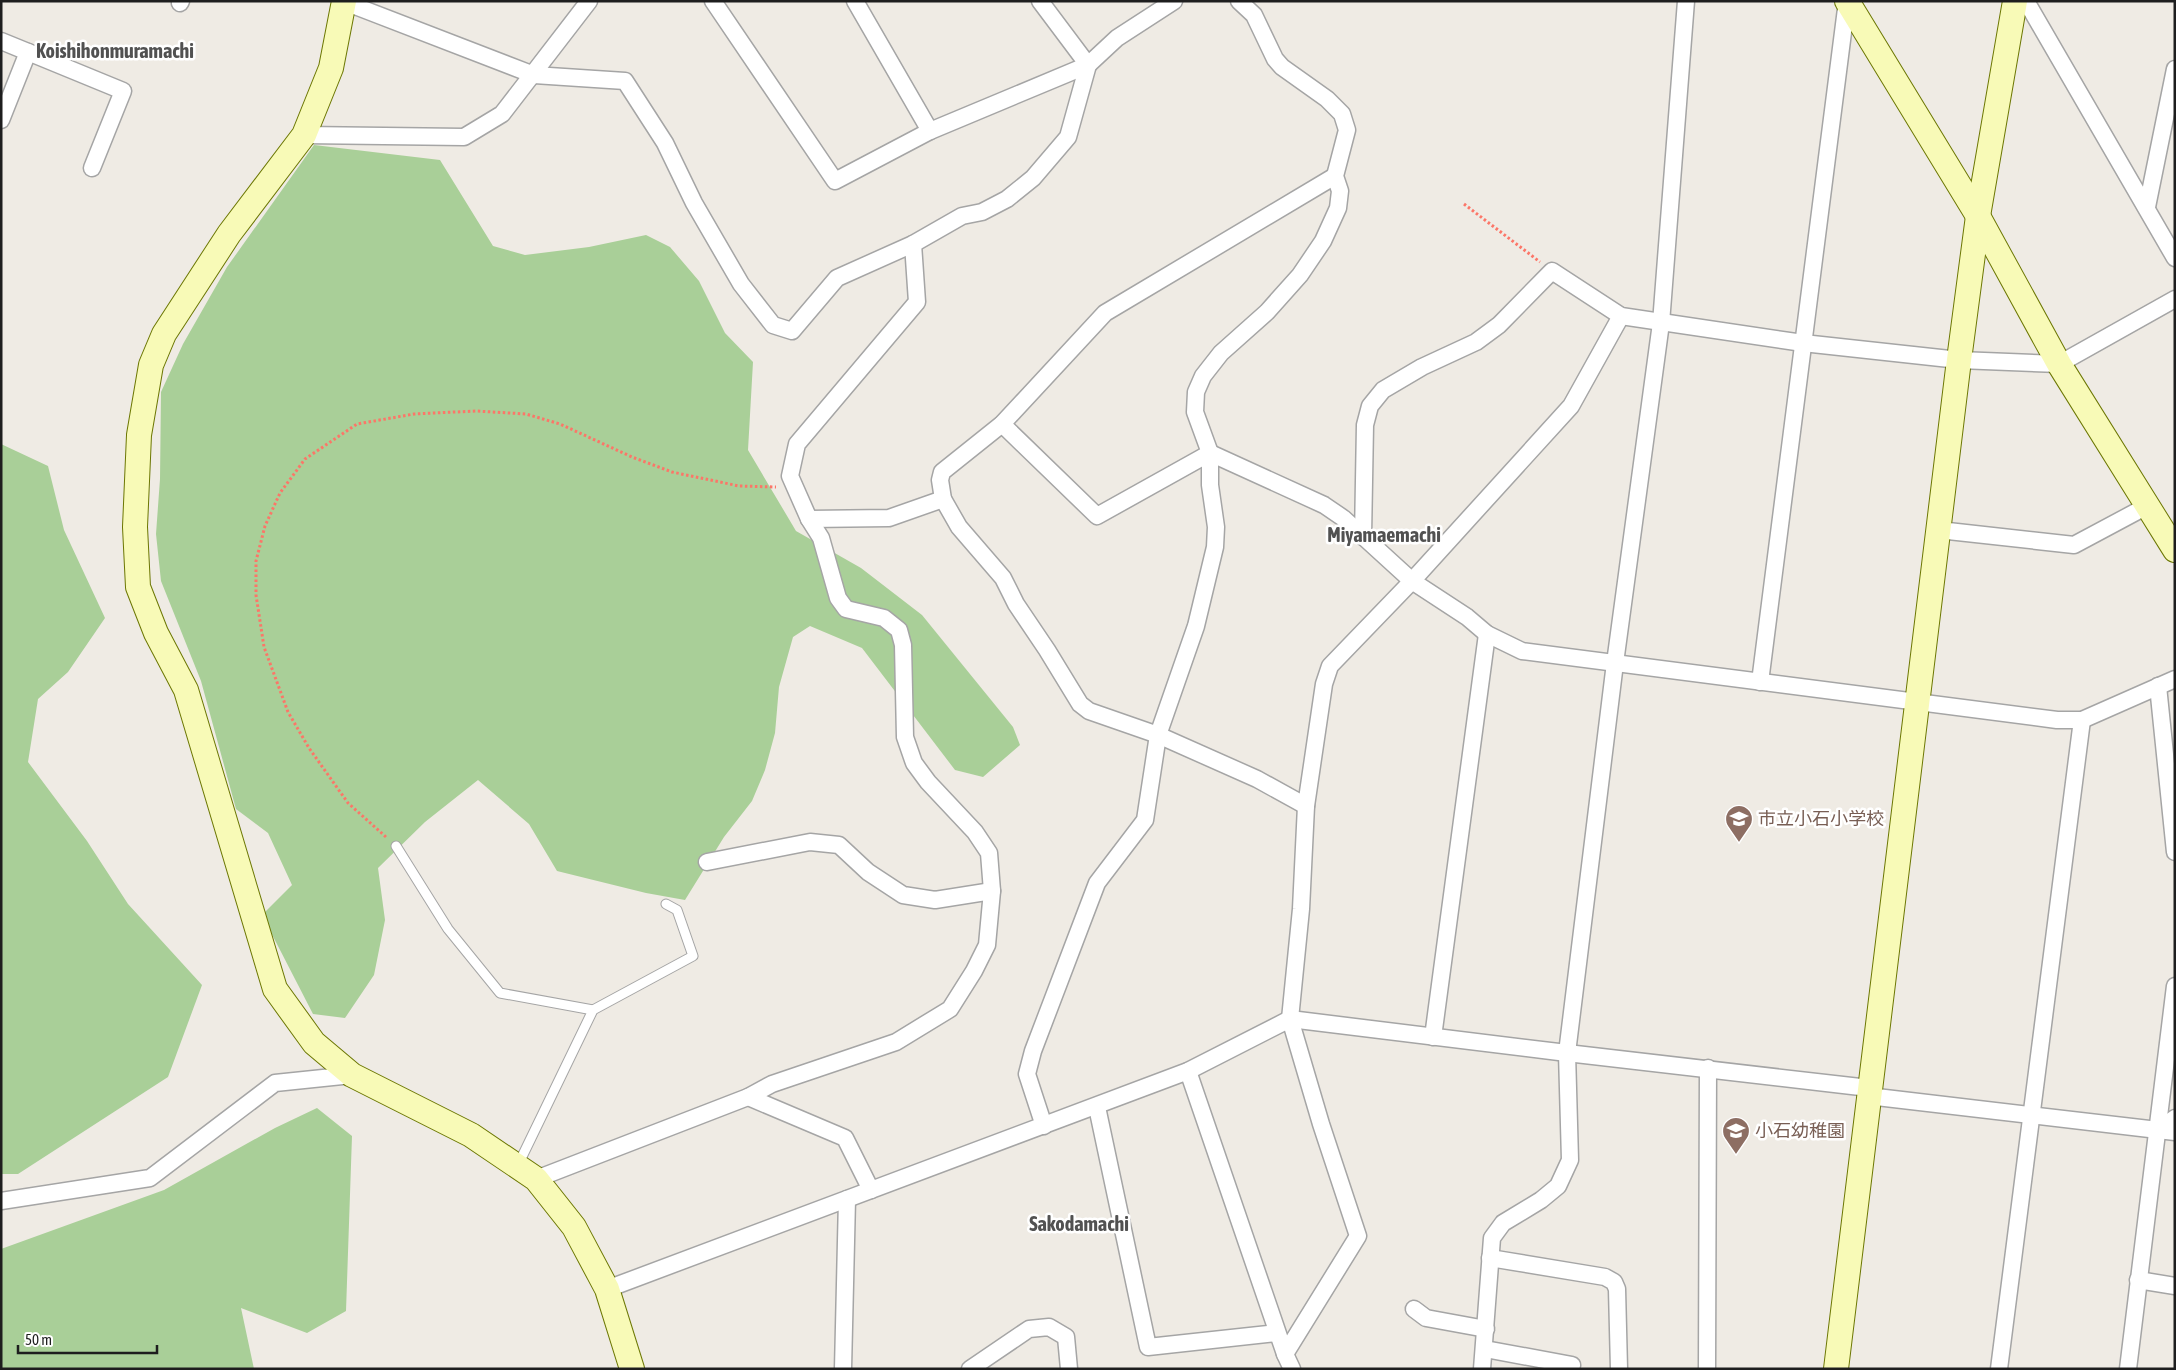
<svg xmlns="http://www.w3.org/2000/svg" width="2176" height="1370" font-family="'Asap Condensed','Noto Sans JP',sans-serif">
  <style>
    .forest { fill: #a9cf98 }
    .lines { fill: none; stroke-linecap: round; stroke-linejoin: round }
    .lane-casing { stroke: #a5a5a5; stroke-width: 11 }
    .street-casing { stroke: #a5a5a5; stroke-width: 19 }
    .secondary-casing { stroke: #6c7703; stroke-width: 26 }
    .path { stroke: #fc7668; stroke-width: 3; stroke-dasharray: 2.5 2.5; stroke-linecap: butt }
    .lane { stroke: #fff; stroke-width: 9 }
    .street { stroke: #fff; stroke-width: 16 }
    .secondary { stroke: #f8fab7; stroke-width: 24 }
    .labels { text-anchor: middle; stroke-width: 5; stroke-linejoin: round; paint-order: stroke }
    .education-label { font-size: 18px; fill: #785e54; stroke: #fff; text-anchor: start }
    .quarter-label { font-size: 20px; font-weight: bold; fill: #515151; stroke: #fff }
  </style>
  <rect width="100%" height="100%" fill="#efebe4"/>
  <!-- forest -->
  <g class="forest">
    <polygon points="314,145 440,160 493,246 525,255 589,247 646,235 670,247 699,281 725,333 753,362 748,450 796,531 861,568 922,615 1013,727 1020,745 983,777 955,770 862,648 810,626 793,637 779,687 775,733 765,770 752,801 724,837 685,900 646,893 557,871 529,824 478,780 425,822 378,868 385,920 374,975 345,1018 313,1014 262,915 292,885 268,833 236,809 201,681 161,581 156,534 160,479 161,392 183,344 227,267"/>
    <polygon points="1,444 48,466 64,530 105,618 68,672 38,699 28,762 87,841 128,904 202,985 168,1077 18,1174 1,1174"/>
    <polygon points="317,1108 352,1136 346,1311 307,1333 241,1308 254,1369 1,1369 1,1249 164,1190 275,1128"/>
  </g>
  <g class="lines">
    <defs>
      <g id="lane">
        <polyline points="396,846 448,929 500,993 593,1010"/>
        <polyline points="518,1165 593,1010 693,956 677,910 666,904"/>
      </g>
      <g id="street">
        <polyline points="342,1 534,75 625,81 665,143 694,203 741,284 773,325 792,331 837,278 913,244 962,216 982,212 1007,199 1033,178 1068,137 1088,65"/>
        <polyline points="713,1 835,181 930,131 1088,65 1117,38 1174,1"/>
        <polyline points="855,1 930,131"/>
        <polyline points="1040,1 1088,65"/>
        <polyline points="2026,1 2175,258"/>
        <polyline points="180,3 181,1"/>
        <polyline points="1,41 28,52 1,120"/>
        <polyline points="28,52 123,91 92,168"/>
        <polyline points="304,135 464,137 502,114 589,1"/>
        <polyline points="2147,207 2175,69"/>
        <polyline points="1002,424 1097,516 1210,453"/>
        <polyline points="1210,453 1324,505 1343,518 1412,581 1467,617 1487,634 1522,651 2057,720 2082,720 2175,679"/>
        <polyline points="809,519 889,518 943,499"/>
        <polyline points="1939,530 2074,545 2147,506"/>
        <polyline points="1363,537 1365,425 1370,406 1383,390 1422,367 1476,342 1499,325 1552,271 1621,316 1803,343 1959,360 2059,364 2175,299"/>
        <polyline points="1760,682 1847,1"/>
        <polyline points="2158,686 2175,852"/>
        <polyline points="1306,806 1257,779 1158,735 1089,711 1080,704 1047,650 1016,604 1003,578 959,527 943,499 940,480 942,472 1002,424 1105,313 1335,176"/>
        <polyline points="707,862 810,842 839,845 868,872 903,895 935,900 992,891"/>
        <polyline points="1433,1037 1487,634"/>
        <polyline points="1188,1071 1285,1354 1292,1369"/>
        <polyline points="1868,1096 2175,1132"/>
        <polyline points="748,1097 845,1138 871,1190"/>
        <polyline points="1097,1107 1148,1347 1277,1333"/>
        <polyline points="1044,1126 1027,1074 1033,1051 1097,883 1145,820 1158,735 1196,626 1215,547 1216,527 1210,485 1210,453 1195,412 1196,392 1203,376 1221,353 1267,312 1300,275 1323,241 1338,208 1340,191 1335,176 1347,130 1342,114 1327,99 1282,67 1275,59 1254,15 1239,1"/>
        <polyline points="2158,1130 2175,1118"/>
        <polyline points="536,1179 748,1097 772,1084 896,1042 950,1009 974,971 987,945 992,891 989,853 975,832 928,782 914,763 905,737 903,645 899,630 884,618 846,609 838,598 821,538 809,519 790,476 797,444 917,302 913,244"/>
        <polyline points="1,1201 150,1178 275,1083 352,1075"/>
        <polyline points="1490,1258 1605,1277 1614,1282 1617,1289 1619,1369"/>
        <polyline points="2138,1280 2175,1286"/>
        <polyline points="607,1289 1188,1071 1290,1019 1567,1053 1869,1088"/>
        <polyline points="1414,1309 1426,1318 1486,1329"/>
        <polyline points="1485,1349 1572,1365 1571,1369"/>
        <polyline points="1285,1354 1358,1236 1321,1124 1290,1019 1301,909 1306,806 1324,684 1330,666 1412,581 1571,406 1621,316"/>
        <polyline points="843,1369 847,1199"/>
        <polyline points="970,1369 1029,1329 1049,1327 1066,1337 1069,1369"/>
        <polyline points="1482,1369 1492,1238 1503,1223 1541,1200 1558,1186 1570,1160 1567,1053 1615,663 1661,323 1686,1"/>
        <polyline points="1707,1369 1708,1068"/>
        <polyline points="1999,1369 2082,720"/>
        <polyline points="2128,1369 2175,986"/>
      </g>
      <g id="secondary">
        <polyline points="344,1 331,68 304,135 229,234 164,334 151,365 139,435 135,527 138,587 156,633 186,690 275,989 314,1043 352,1075 471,1135 536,1179 574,1227 607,1289 632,1369"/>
        <polyline points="1847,1 1978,216 2059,364 2175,550"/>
        <polyline points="1836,1369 1959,360 1978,216 2015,1"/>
      </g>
    </defs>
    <!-- lane casing -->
    <use href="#lane" class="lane-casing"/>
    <!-- street casing -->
    <use href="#street" class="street-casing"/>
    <!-- secondary casing -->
    <use href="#secondary" class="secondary-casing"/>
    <!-- path -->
    <g class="path">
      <polyline points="1464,204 1540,262"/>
      <polyline points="386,837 348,803 309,748 288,712 264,647 256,595 256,561 265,526 280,493 305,459 357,424 414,414 476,411 526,414 560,424 632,457 672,472 739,486 776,487"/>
    </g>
    <!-- lane -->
    <use href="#lane" class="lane"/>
    <!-- street -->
    <use href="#street" class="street"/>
    <!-- secondary -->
    <use href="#secondary" class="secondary"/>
  </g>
  <!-- icons -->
  <defs>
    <symbol id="school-pin" viewBox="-11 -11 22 30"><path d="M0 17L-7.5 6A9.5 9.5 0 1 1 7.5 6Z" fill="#8d6e63" stroke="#fff"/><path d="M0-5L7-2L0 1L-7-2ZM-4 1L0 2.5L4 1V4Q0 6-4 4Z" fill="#fff"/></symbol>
  </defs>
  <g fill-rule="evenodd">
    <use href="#school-pin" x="1723" y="803" width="32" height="43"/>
    <use href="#school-pin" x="1720" y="1115" width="32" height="43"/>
  </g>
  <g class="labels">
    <!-- education labels -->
    <g class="education-label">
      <text x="1758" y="825">市立小石小学校</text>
      <text x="1755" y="1137">小石幼稚園</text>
    </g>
    <!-- quarter labels -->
    <g class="quarter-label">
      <text x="115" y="58">Koishihonmuramachi</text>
      <text x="1384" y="542">Miyamaemachi</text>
      <text x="1079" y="1231">Sakodamachi</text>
    </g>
  </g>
  <!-- border -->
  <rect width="2176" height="1370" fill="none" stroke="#1e1e1e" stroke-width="5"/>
  <!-- scale -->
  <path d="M18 1345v8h139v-8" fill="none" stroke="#1e1e1e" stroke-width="2.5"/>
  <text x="25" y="1345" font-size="15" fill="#1e1e1e" stroke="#ffffff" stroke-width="4" paint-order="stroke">50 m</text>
</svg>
